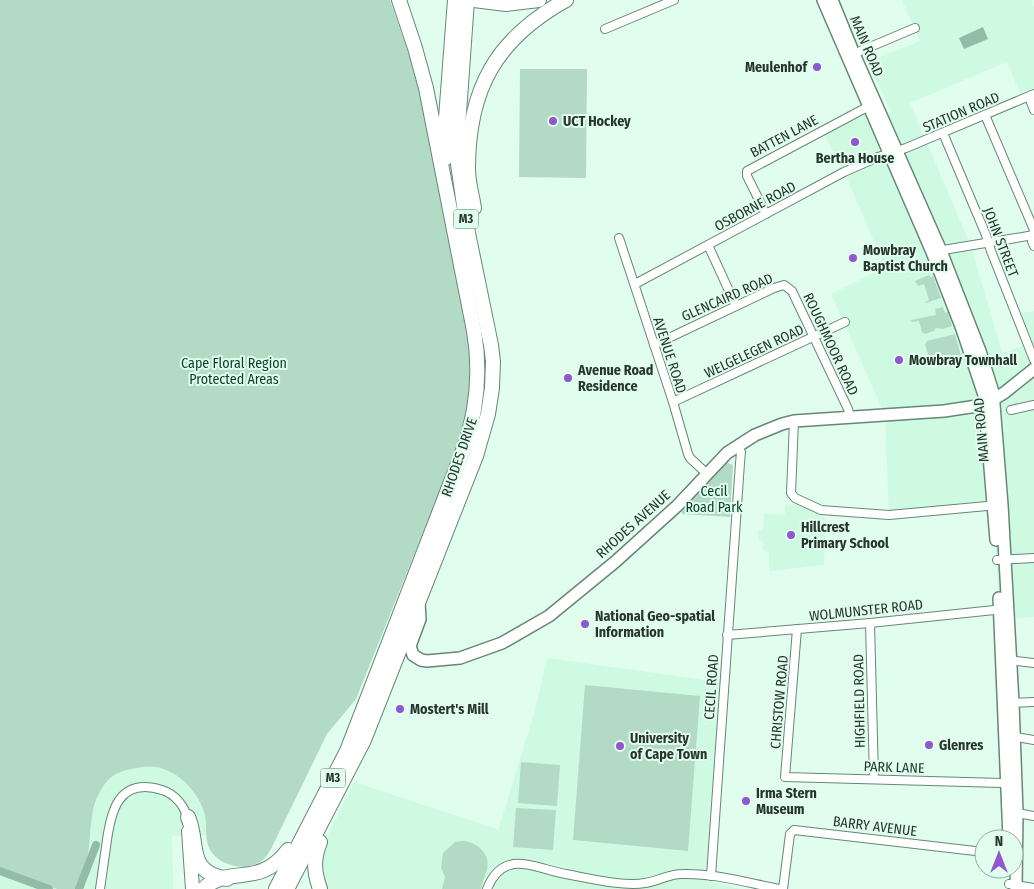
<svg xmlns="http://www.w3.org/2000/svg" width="1034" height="889" font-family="'Fira Sans Condensed',sans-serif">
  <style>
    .built { fill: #cefae2 }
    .green { fill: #b3dac5 }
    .water { fill: #93bba6 }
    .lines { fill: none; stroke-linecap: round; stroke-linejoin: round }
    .canal { stroke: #93bba6; stroke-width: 8 }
    .street-casing { stroke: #678776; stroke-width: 10 }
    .secondary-casing { stroke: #678776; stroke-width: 14 }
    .highway-casing { stroke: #678776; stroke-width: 16 }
    .street { stroke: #fff; stroke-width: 8 }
    .secondary { stroke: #fff; stroke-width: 11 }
    .highway { stroke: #fff; stroke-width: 14 }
    .poi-dot { fill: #9157ce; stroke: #e1fdee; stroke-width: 2 }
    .labels { text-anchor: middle; stroke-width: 4; stroke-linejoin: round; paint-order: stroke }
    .shield { fill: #e1fdee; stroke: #5f7168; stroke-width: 1 }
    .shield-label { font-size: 12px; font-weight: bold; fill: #27352e }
    .street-label { font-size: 14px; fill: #27352e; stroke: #e1fdee }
    .poi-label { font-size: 14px; font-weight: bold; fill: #27352e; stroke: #e1fdee; text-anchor: start }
    .park-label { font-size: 14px; fill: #0d412c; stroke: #e1fdee }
  </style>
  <rect width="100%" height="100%" fill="#e1fdee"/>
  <!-- built -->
  <g class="built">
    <polygon points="902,0 1031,0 1034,7 1034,88 1020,94 1007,62 910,103 971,246 1002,353 1024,346 1026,341 1016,314 1034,311 1034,617 1000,619 993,506 889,515 885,415 831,294 885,267 844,172 822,130 875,102 880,113 891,111 868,62 920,41"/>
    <polygon points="785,504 797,505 825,517 824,565 769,571 769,553 763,550 763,541 758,540 758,531 763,531 764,514 785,514"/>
    <polygon points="547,658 719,682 707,881 741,889 326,889 321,870 325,841 354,782 497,829 499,828 535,710"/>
    <polygon points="152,765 173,772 194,791 205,814 207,835 172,836 173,889 77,889 87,859 92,815 100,791 117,771"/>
    <polygon points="0,867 57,889 0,889"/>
  </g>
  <!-- green -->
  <g class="green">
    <path d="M0,0H390L420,88L469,343L470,387L463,433L356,699L327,734L270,851C267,855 264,860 260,862C242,872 215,865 208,845C205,836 207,825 205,815C198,788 170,762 142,767C121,771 113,771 101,790C88,811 92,837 87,860C84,870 80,879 77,889H57L0,867Z"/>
    <polygon points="520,69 587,69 586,178 519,177"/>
    <polygon points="929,275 930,277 933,276 941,298 926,303 925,302 929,300 924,284 918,286 915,281"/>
    <polygon points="943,307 945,313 948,312 952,326 943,329 936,328 934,331 925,334 922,332 919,321 912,322 911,320 936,315 935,309"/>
    <polygon points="955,334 961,356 941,361 940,356 929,358 925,344 927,341"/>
    <polygon points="725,462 733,465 730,517 682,514 682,509"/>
    <polygon points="585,685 700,696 688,851 573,840"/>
    <polygon points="521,762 560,765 557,806 518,803"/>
    <polygon points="516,808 556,810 553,850 513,847"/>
    <path d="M462,841C477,842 491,853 487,870C485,876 482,882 481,889H442L445,877L441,868L443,853L455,842Z"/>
  </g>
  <!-- water -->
  <polygon class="water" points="983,27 988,39 964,49 959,38"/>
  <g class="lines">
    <!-- canal -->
    <g class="canal">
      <polyline points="0,871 49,889"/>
      <polyline points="79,889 96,845"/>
    </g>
    <defs>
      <g id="street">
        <polyline points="605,29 674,0"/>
        <polyline points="851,55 915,28"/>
        <polyline points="1029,97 1034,110"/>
        <polyline points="985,115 1034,230 1032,241 1034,246"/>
        <polyline points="943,133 986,235 991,251 1034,360"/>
        <polyline points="766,214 747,176 747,171 873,104"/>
        <polyline points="619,238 673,402 688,454 690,458 706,473"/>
        <polyline points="708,245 736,306"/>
        <polyline points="937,251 1034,235"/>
        <polyline points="635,284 844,172 878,157 906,148 1034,94"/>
        <polyline points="654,345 774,288 784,285 792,291 848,409 850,417"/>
        <polyline points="673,402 845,322"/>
        <polyline points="1011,410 1034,405"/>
        <polyline points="794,421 791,493 795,498 821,510 889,515 998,505"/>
        <polyline points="997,560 1034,558"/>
        <polyline points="870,623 874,778"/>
        <polyline points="797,629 785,777 1002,783"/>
        <polyline points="727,635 870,623 1004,609"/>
        <polyline points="1007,660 1034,663"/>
        <polyline points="1013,703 1034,702"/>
        <polyline points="1010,736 1034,740"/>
        <polyline points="1017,813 1034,816"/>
        <polyline points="186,831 190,889"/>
        <polyline points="193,859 195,889"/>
        <polyline points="711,876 740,463 741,452 738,445"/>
        <polyline points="1009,884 1034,888"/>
        <path d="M100,889C102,875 104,861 106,847C110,814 117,776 162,790C175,794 185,806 188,820"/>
        <path d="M487,889C491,879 498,868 510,865C524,860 551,872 566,874C588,878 624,887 645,883C658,881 669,874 682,874C715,873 748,883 780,889"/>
        <polyline points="783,889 790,834 794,830 984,852"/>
      </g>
      <g id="secondary">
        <polyline points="823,0 932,252 962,329 984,395 996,540"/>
        <polyline points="832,0 854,54 941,251 980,351 993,392 1002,505 1013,703 1017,813 1016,889"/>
        <polyline points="999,598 1009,839"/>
        <polyline points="419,603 420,619 410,646 413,655 421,660 427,661 460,658 502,643 549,616 615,562 677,506 727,453 755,435 782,424 794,421 944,411 977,406 994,399 1004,393 1034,369"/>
      </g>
      <g id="highway">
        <polyline points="474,0 506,4 539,0"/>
        <polyline points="446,158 446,118 455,0"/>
        <path d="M474,208C472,195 468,182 468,169C468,89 496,39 566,0"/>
        <path d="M188,817C200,845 185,871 227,879"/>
        <path d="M320,842C313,859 314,872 320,889"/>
        <path d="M203,889C230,864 259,889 288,850"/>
        <path d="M276,889L347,751L463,451C477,412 481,372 474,331L426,88L415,48L399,0"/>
        <polyline points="287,889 364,740 476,456 488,414 492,388 493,361 491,345 468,233 458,164 458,127 467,0"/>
      </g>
    </defs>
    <!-- street casing -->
    <use href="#street" class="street-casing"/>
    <!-- secondary casing -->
    <use href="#secondary" class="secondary-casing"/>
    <!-- highway casing -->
    <use href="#highway" class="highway-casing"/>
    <!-- street -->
    <use href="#street" class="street"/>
    <!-- secondary -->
    <use href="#secondary" class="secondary"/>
    <!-- highway -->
    <use href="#highway" class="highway"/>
  </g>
  <!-- markers -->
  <g class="poi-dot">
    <circle cx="817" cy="67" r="5"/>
    <circle cx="553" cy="121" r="5"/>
    <circle cx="855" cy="142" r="5"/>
    <circle cx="853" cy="258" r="5"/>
    <circle cx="899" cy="360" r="5"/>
    <circle cx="568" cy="378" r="5"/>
    <circle cx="791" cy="535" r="5"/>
    <circle cx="585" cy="624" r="5"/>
    <circle cx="400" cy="709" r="5"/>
    <circle cx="929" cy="745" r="5"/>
    <circle cx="620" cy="746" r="5"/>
    <circle cx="746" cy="801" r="5"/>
  </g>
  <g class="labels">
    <!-- shield labels -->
    <g class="shield">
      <rect x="453.5" y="209.5" width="25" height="19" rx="4"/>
      <rect x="320.5" y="768.5" width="25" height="19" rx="4"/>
    </g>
    <g class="shield-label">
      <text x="466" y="223">M3</text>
      <text x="333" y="782">M3</text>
    </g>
    <!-- street labels -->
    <g class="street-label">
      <text transform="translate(867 46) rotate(67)" y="5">MAIN ROAD</text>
      <text transform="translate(961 112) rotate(-23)" y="5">STATION ROAD</text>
      <text transform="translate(784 136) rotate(-28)" y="5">BATTEN LANE</text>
      <text transform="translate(755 206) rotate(-28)" y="5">OSBORNE ROAD</text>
      <text transform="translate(1001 242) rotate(69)" y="5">JOHN STREET</text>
      <text transform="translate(727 297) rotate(-24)" y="5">GLENCAIRD ROAD</text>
      <text transform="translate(831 344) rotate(65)" y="5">ROUGHMOOR ROAD</text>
      <text transform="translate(754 351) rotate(-25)" y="5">WELGELEGEN ROAD</text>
      <text transform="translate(670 355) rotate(72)" y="5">AVENUE ROAD</text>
      <text transform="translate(981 430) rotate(-95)" y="5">MAIN ROAD</text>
      <text transform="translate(459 457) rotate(-71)" y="5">RHODES DRIVE</text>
      <text transform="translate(633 524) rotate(-42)" y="5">RHODES AVENUE</text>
      <text transform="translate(866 610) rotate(-6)" y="5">WOLMUNSTER ROAD</text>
      <text transform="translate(711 687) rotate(-86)" y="5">CECIL ROAD</text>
      <text transform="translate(859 701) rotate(-91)" y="5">HIGHFIELD ROAD</text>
      <text transform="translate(779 702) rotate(-85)" y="5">CHRISTOW ROAD</text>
      <text transform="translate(894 767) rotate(2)" y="5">PARK LANE</text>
      <text transform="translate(875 826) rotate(7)" y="5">BARRY AVENUE</text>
    </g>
    <!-- poi labels -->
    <g class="poi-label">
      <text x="807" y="72" text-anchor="end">Meulenhof</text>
      <text x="563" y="126">UCT Hockey</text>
      <text x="855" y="163" text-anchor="middle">Bertha House</text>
      <text x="863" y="255">Mowbray<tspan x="863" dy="16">Baptist Church</tspan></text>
      <text x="909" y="365">Mowbray Townhall</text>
      <text x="578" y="375">Avenue Road<tspan x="578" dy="16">Residence</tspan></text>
      <text x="801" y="532">Hillcrest<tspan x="801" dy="16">Primary School</tspan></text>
      <text x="595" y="621">National Geo-spatial<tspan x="595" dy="16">Information</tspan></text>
      <text x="410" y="714">Mostert's Mill</text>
      <text x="630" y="743">University<tspan x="630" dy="16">of Cape Town</tspan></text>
      <text x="939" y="750">Glenres</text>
      <text x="756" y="798">Irma Stern<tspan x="756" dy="16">Museum</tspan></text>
    </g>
    <!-- park labels -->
    <g class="park-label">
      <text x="234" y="368">Cape Floral Region<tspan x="234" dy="16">Protected Areas</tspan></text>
      <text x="714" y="496">Cecil<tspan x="714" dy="16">Road Park</tspan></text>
    </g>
  </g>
  <!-- north arrow -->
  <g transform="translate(999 854)"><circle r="24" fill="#e1fdee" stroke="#97ada1"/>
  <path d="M0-4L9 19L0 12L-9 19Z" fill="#9157ce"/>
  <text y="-8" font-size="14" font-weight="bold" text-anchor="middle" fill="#27352e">N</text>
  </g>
</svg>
